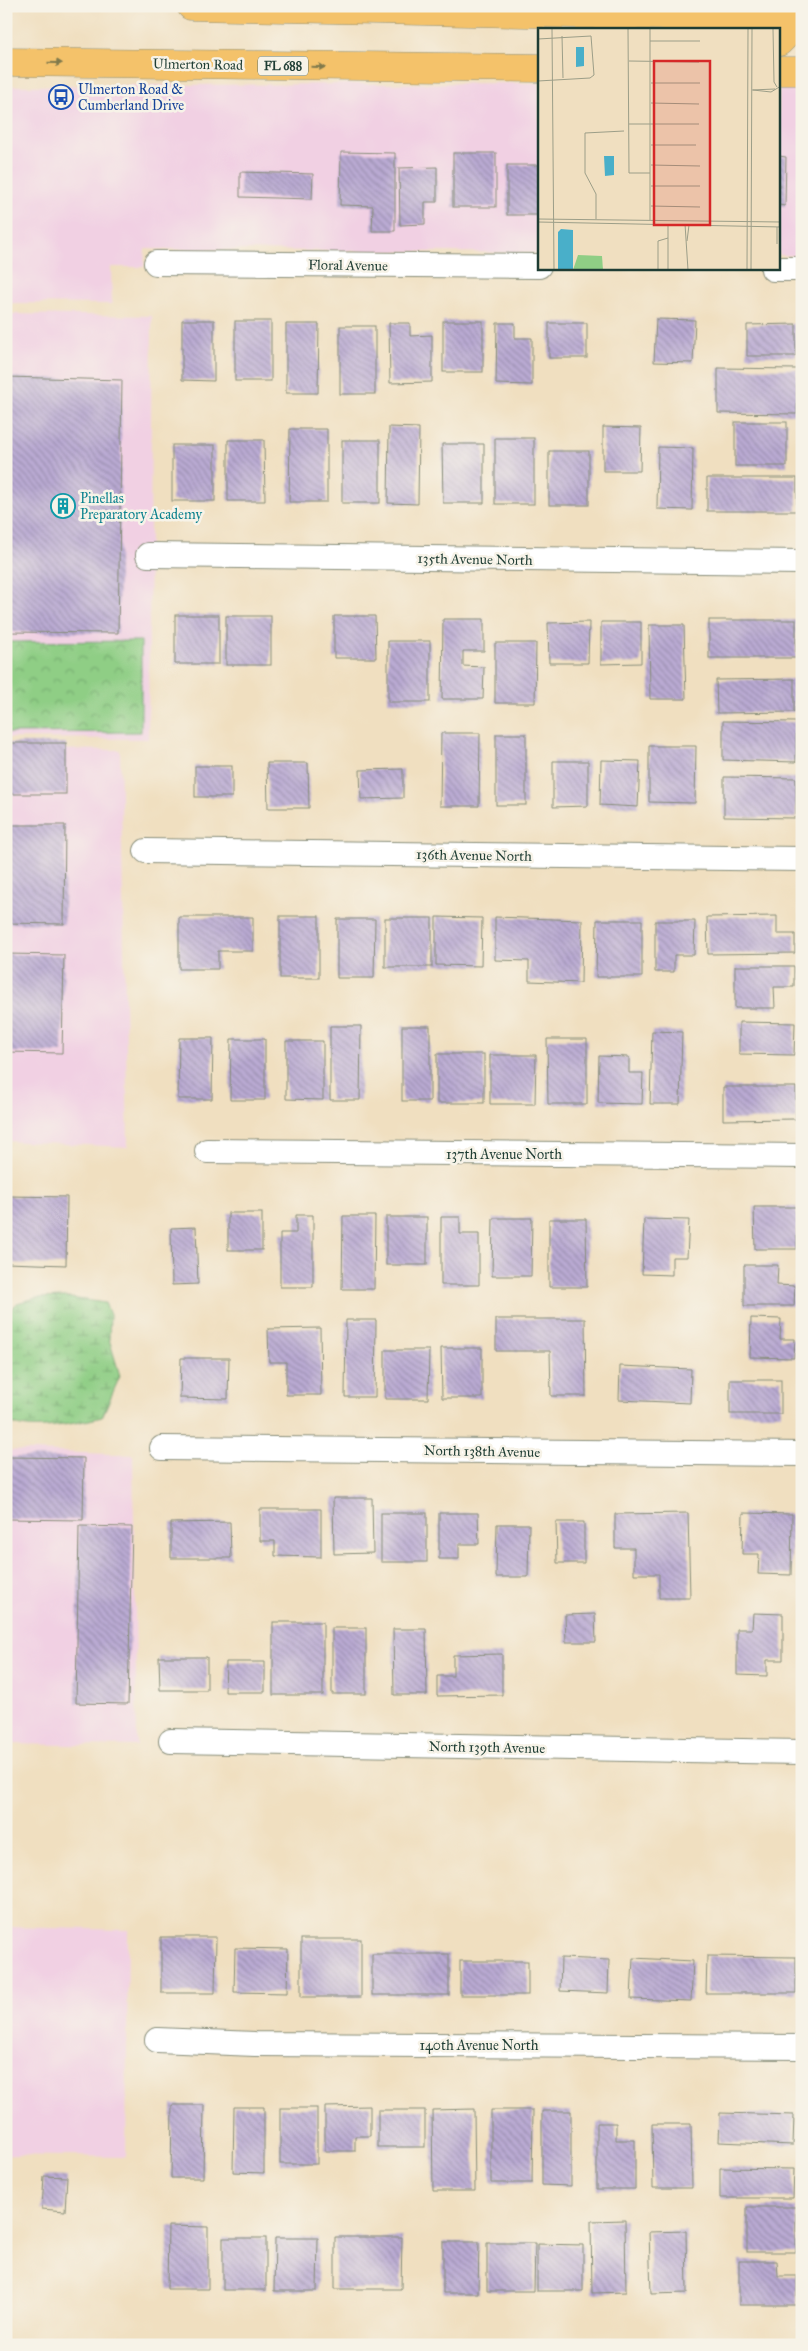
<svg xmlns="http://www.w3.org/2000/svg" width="808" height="2351" font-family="'IM FELL Great Primer',serif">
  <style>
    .built { fill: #f1d0e3 }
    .wetland { fill: url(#wetland-marsh); stroke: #57865c }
    .park { fill: url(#park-crowns); stroke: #57865c }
    .building { fill: url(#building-back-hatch) }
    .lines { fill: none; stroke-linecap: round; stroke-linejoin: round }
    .street-casing { stroke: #888e7a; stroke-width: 26 }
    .primary-casing { stroke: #888e7a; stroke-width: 29 }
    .street { stroke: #fff; stroke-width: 24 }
    .primary { stroke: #f4c26a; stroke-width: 28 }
    .oneway { fill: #7f794c }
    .labels { text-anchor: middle; stroke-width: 5; stroke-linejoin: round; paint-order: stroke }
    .shield { fill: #f7f3e8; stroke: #60746a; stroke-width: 1 }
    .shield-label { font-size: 12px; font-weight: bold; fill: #1f3d34 }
    .street-label { font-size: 14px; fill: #1f3d34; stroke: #f7f3e8 }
    .transit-label { font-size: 14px; fill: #164399; stroke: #f7f3e8; text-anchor: start }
    .culture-label { font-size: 14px; fill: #0d838f; stroke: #f7f3e8; text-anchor: start }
    .inset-road { fill: none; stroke: #9c9e88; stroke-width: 1 }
    .view { fill: #d62828; fill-opacity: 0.15; stroke: #d62828; stroke-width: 2.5 }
    .inset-edge { fill: none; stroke: #1f3d34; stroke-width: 2.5 }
  </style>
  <defs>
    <pattern id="wetland-marsh" width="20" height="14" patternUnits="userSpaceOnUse" patternTransform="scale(1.25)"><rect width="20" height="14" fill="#8fce85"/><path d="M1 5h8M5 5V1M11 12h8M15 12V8" fill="none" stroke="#74a86e"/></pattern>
    <pattern id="park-crowns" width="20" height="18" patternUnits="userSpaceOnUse" patternTransform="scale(1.25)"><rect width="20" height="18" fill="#8fce85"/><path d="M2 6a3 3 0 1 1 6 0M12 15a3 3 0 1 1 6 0" fill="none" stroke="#74a86e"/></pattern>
    <pattern id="building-back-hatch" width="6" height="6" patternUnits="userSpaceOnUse" patternTransform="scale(1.25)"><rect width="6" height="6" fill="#baaad3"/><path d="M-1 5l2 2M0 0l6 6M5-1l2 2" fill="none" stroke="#978cac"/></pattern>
  </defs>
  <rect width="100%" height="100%" fill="#f7f3e8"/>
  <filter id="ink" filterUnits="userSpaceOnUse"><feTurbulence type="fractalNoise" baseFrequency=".02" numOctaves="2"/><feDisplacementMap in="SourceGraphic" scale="10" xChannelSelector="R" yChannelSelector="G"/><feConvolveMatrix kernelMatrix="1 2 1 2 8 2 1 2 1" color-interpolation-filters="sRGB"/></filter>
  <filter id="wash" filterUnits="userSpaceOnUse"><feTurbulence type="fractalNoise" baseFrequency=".0096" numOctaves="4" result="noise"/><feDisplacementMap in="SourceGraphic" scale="20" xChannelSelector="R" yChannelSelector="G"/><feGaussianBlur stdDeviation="1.12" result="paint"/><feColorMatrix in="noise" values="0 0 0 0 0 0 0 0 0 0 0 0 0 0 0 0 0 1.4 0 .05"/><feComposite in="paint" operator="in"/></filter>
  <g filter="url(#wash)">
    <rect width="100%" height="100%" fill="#f0dfc0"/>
    <!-- built -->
    <g class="built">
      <polygon points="539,83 539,253 145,249 144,267 111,267 112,304 6,303 6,86"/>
      <polygon points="779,89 802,91 802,256 779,255"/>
      <polygon points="6,314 152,316 148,739 6,738"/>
      <polygon points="6,749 120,750 128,1147 6,1141"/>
      <polygon points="6,1450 133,1455 137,1746 6,1744"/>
      <polygon points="6,1927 128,1930 126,2157 6,2155"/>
    </g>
    <!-- wetland -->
    <path class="wetland" d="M64,1297L105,1303L110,1315L109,1339L120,1376L102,1417C81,1422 20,1437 6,1418V1314L17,1303L36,1298Z"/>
    <!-- park -->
    <polygon class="park" points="141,641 141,732 6,733 6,642"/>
    <g id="blocks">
      <!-- building -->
      <g class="building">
        <polygon points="341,152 395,153 395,231 372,231 373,206 340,205"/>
        <rect x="453" y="153" width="43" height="54"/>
        <polygon points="779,156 786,157 785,206 779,205"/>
        <rect x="507" y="165" width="32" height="50"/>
        <polygon points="437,167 437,202 425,202 425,224 400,225 399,168"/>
        <polygon points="240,172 313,174 312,199 240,197"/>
        <polygon points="6,173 9,173 8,216 6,216"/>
        <polygon points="656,319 695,320 693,363 654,362"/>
        <polygon points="182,320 214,320 214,381 182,380"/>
        <rect x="235" y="321" width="36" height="60"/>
        <rect x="443" y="321" width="40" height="51"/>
        <polygon points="389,323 410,323 410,336 432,335 432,382 390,383"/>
        <polygon points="497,323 515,323 515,338 532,338 532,385 496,384"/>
        <rect x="549" y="323" width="38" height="35"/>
        <polygon points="286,324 319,324 318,393 286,393"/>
        <polygon points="796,324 796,356 747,356 747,325"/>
        <rect x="340" y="326" width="35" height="68"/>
        <polygon points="718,368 797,369 797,414 718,413"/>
        <polygon points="6,377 122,380 118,633 6,632"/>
        <rect x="735" y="422" width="52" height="44"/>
        <polygon points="389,427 419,428 418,504 388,503"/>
        <polygon points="603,427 641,428 640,471 603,471"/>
        <polygon points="290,429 327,429 327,502 289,502"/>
        <rect x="495" y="438" width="39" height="66"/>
        <polygon points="228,440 264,440 265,501 228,501"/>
        <rect x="342" y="440" width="38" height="63"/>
        <polygon points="442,444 484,444 484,503 443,503"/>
        <rect x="172" y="445" width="43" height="56"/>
        <polygon points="658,447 693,448 692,510 657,509"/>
        <rect x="549" y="451" width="40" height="54"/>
        <rect x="707" y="478" width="90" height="33"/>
        <rect x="175" y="615" width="44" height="49"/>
        <rect x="226" y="616" width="45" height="49"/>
        <polygon points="334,616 375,616 376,658 334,658"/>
        <polygon points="443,619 484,619 484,651 463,651 463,666 484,667 483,699 442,699"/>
        <rect x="709" y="620" width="87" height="38"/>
        <polygon points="589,622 588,663 549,663 548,623"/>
        <polygon points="601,622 641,622 641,663 601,664"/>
        <polygon points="649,625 684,625 686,699 650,699"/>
        <rect x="388" y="641" width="42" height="61"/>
        <polygon points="495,643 536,643 535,703 495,703"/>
        <polygon points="794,679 794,712 717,713 716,680"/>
        <polygon points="723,721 796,722 796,762 723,760"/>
        <polygon points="441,733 480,733 479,806 440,806"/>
        <rect x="496" y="734" width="30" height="71"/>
        <rect x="6" y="743" width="60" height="51"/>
        <polygon points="649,746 696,746 695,803 649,802"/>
        <polygon points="601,760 640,761 638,807 600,805"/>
        <polygon points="553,761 588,761 588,806 553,807"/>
        <polygon points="267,763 308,763 309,808 268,808"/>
        <rect x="195" y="766" width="37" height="31"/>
        <polygon points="403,769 403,798 361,799 360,770"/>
        <polygon points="724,777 796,778 796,818 724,817"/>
        <polygon points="6,825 65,825 64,924 6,923"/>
        <rect x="280" y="916" width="39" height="62"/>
        <polygon points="777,916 777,934 795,934 795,953 708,954 707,917"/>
        <polygon points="179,917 253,917 253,951 218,951 218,969 179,969"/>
        <polygon points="436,917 482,918 481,966 436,965"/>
        <polygon points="495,917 582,920 581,983 529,981 529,961 495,960"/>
        <rect x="385" y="918" width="47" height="49"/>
        <polygon points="337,919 375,919 374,978 337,978"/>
        <polygon points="597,920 642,920 642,977 596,977"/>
        <polygon points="655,921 695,921 694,955 674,955 674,972 655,972"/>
        <polygon points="6,954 64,955 62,1053 6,1052"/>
        <polygon points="735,966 794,966 794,987 774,987 775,1008 735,1008"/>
        <polygon points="739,1022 795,1023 794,1055 739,1054"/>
        <polygon points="330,1026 361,1026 360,1100 330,1100"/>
        <rect x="402" y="1026" width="28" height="75"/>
        <polygon points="652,1031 682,1032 680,1104 650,1104"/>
        <polygon points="179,1038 213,1038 212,1099 178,1099"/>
        <polygon points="231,1039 265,1039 265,1100 230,1100"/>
        <polygon points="547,1039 587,1039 587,1104 548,1104"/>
        <polygon points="286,1041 323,1041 323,1100 286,1099"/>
        <rect x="437" y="1054" width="47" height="49"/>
        <polygon points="490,1055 536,1055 535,1104 490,1104"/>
        <polygon points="599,1056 629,1057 629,1073 643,1073 642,1104 598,1103"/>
        <polygon points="723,1087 796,1087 796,1119 723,1120"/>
        <polygon points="8,1196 67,1197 66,1265 6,1263"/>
        <polygon points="754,1207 797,1207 797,1249 755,1249"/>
        <rect x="228" y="1213" width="34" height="37"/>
        <polygon points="296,1215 313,1215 313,1287 280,1287 280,1233 296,1233"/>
        <polygon points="343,1216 375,1216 374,1289 342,1289"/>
        <rect x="386" y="1217" width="41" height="48"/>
        <polygon points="441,1217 460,1217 460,1234 479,1234 479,1285 441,1285"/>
        <polygon points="493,1218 532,1218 531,1276 492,1276"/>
        <polygon points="549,1219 586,1219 587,1287 549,1287"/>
        <polygon points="644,1219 689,1220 687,1257 672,1257 672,1275 642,1274"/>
        <polygon points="196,1227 198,1284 172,1285 171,1228"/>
        <polygon points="744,1265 778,1265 777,1285 795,1286 794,1306 744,1306"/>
        <polygon points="751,1318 781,1319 780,1339 795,1339 794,1358 750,1357"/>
        <polygon points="496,1319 585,1319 586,1396 551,1396 550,1351 496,1351"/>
        <polygon points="346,1320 376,1320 375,1397 345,1397"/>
        <polygon points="320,1328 321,1395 286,1395 286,1362 269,1362 268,1329"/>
        <polygon points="441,1348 482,1348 482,1398 442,1398"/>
        <polygon points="385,1350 429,1350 428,1399 385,1399"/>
        <polygon points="181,1358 229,1358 228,1399 180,1398"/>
        <polygon points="620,1366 691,1369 690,1403 619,1400"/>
        <rect x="730" y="1380" width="51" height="34"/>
        <polygon points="6,1457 84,1458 83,1520 6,1519"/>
        <polygon points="333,1498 372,1498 373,1553 334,1554"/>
        <polygon points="260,1509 321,1509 321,1557 275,1556 275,1541 260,1541"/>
        <rect x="381" y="1513" width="46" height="49"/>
        <polygon points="439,1513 478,1513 479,1544 459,1544 459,1559 439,1559"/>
        <polygon points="688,1513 690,1598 659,1598 659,1574 634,1574 634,1548 615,1548 615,1514"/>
        <polygon points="743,1513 792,1514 791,1575 758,1574 759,1554 742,1554"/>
        <polygon points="230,1522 231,1558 171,1558 171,1523"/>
        <polygon points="556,1522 584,1522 584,1563 557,1563"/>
        <polygon points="497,1524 529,1524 528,1577 496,1577"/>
        <polygon points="79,1526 132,1527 128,1704 76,1703"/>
        <polygon points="753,1613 783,1614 783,1660 767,1660 767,1676 737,1675 737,1629 752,1629"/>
        <polygon points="595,1614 596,1642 566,1642 565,1615"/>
        <rect x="273" y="1622" width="50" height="73"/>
        <rect x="332" y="1628" width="34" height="66"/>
        <polygon points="393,1629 426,1629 427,1695 394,1695"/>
        <polygon points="502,1654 502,1695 437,1696 437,1676 453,1676 453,1655"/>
        <polygon points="159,1657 207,1657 207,1690 160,1690"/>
        <polygon points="226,1662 265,1662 265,1692 225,1692"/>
        <polygon points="161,1937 216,1937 215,1993 161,1993"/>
        <rect x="301" y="1939" width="60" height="58"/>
        <polygon points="235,1948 288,1949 287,1993 234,1992"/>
        <rect x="372" y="1954" width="77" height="41"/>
        <polygon points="707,1956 796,1957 796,1993 706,1993"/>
        <polygon points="561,1958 609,1960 608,1993 560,1991"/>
        <polygon points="633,1958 693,1961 691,2001 631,1999"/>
        <rect x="460" y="1961" width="68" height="34"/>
        <polygon points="172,2105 204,2105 203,2178 171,2178"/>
        <polygon points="370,2106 370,2136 355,2136 355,2151 325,2151 325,2107"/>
        <polygon points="234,2107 264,2107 264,2173 233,2172"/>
        <rect x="280" y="2108" width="37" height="56"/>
        <polygon points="474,2109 475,2191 433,2191 432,2110"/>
        <rect x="378" y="2110" width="47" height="37"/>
        <polygon points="491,2110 533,2110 532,2183 491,2183"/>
        <polygon points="542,2111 571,2111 571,2186 542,2185"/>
        <polygon points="720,2113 794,2115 793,2145 719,2142"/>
        <polygon points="597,2123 616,2123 616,2140 635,2140 635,2189 597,2189"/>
        <polygon points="652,2124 691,2124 692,2188 653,2188"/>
        <polygon points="720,2168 794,2169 793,2198 720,2198"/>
        <polygon points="44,2176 67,2177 65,2211 42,2209"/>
        <rect x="747" y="2207" width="49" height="45"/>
        <polygon points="625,2220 626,2292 592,2293 591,2221"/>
        <polygon points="168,2226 208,2227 208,2289 167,2289"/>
        <polygon points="686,2231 687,2293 651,2294 649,2232"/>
        <polygon points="335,2237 402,2237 401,2289 335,2289"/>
        <rect x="223" y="2238" width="43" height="52"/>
        <polygon points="275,2238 318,2238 317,2291 274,2291"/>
        <polygon points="443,2242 479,2242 478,2293 443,2293"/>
        <polygon points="487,2243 535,2243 534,2291 487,2291"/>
        <polygon points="537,2244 583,2245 583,2291 537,2291"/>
        <polygon points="739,2261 777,2261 778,2276 797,2276 797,2305 739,2305"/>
      </g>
    </g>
  </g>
  <g filter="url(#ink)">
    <use href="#blocks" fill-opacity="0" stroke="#888e7a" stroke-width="1"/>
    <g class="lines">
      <defs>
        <g id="street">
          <polyline points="156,263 539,266"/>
          <polyline points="773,269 802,269"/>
          <polyline points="148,555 802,562"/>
          <polyline points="146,851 802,859"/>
          <polyline points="207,1151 802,1156"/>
          <polyline points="162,1448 802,1454"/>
          <polyline points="171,1741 802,1752"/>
          <polyline points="157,2040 255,2044 802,2047"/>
        </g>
        <g id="primary">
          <polyline points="191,6 802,19"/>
          <polyline points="779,42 792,29 794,19"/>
          <polyline points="6,62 539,68"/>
          <polyline points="779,71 802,71"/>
        </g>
      </defs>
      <!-- street casing -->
      <use href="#street" class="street-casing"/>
      <!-- primary casing -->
      <use href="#primary" class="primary-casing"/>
      <!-- street -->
      <use href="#street" class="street"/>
      <!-- primary -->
      <use href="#primary" class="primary"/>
    </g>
    <!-- one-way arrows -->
    <defs><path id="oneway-solid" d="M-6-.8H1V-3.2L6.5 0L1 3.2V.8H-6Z" transform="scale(1.25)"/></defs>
    <g class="oneway">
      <use href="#oneway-solid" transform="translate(55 63) rotate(1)"/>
      <use href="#oneway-solid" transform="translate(318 67) rotate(1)"/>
    </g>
  </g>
  <!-- icons -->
  <defs>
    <symbol id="bus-ring" viewBox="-11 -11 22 22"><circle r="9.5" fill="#f7f3e8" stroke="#1a4fb4" stroke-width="1.5"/><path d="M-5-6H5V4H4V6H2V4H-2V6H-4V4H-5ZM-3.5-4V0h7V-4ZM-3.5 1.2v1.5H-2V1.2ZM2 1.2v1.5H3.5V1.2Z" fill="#1a4fb4"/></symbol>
    <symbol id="building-ring" viewBox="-11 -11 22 22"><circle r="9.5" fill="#f7f3e8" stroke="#0f9aa8" stroke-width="1.5"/><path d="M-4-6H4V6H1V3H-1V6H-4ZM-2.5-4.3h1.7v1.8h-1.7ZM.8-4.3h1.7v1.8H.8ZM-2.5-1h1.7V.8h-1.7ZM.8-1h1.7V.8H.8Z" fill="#0f9aa8"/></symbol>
  </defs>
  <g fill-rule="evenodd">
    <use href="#bus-ring" x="47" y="83" width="28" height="28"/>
    <use href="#building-ring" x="49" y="492" width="28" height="28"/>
  </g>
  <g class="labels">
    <!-- shield labels -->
    <rect class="shield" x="258" y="56.5" width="50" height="19" rx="4"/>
    <g class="shield-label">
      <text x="283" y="70">FL 688</text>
    </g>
    <!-- street labels -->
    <g class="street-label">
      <text transform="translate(198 64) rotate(1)" y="5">Ulmerton Road</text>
      <text transform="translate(348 265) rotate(1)" y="5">Floral Avenue</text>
      <text transform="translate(475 559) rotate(1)" y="5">135th Avenue North</text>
      <text transform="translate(474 855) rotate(1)" y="5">136th Avenue North</text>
      <text x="504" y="1159">137th Avenue North</text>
      <text transform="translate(482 1451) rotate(1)" y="5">North 138th Avenue</text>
      <text transform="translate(487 1747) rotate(1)" y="5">North 139th Avenue</text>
      <text x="479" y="2050">140th Avenue North</text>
    </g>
    <!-- transit labels -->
    <g class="transit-label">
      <text x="78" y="94">Ulmerton Road &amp;<tspan x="78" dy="16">Cumberland Drive</tspan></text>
    </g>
    <!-- culture labels -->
    <g class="culture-label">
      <text x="80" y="503">Pinellas<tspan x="80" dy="16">Preparatory Academy</tspan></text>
    </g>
  </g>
  <!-- overview -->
  <g transform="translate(538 28)">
    <rect width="242" height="242" fill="#f0dfc0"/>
    <path d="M40,227L64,228L65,242H35Z" fill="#8fce85"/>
    <path d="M38,19H46V38L38,39ZM66,128H76V147L67,148ZM23,201L35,202V242H20V204Z" fill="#49afc9"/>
    <path class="inset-road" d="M14,1L16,242M90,1L91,145H112M235,1L236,54L239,59M24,8L25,50M0,11L53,8L56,47L52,50L0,53M112,13H162M91,33L161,34M113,55H162M214,62L237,61M215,62L233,64L243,58M113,75L161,76M91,96H161M113,117H158M113,137L162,138M113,158H162M113,178L162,179M0,191L243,194M58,191V166L47,145V105L86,103M112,192V1M0,194L243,199M147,196L150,242M130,197V242M149,213L151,197M239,216V199M120,242V213L130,210M209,242L210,1M213,242L214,1"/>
    <path class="view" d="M116,33H172V197H116Z"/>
    <rect width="242" height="242" class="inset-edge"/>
  </g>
  <!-- margin -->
  <rect width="808" height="2351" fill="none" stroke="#f7f3e8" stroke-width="25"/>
</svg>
